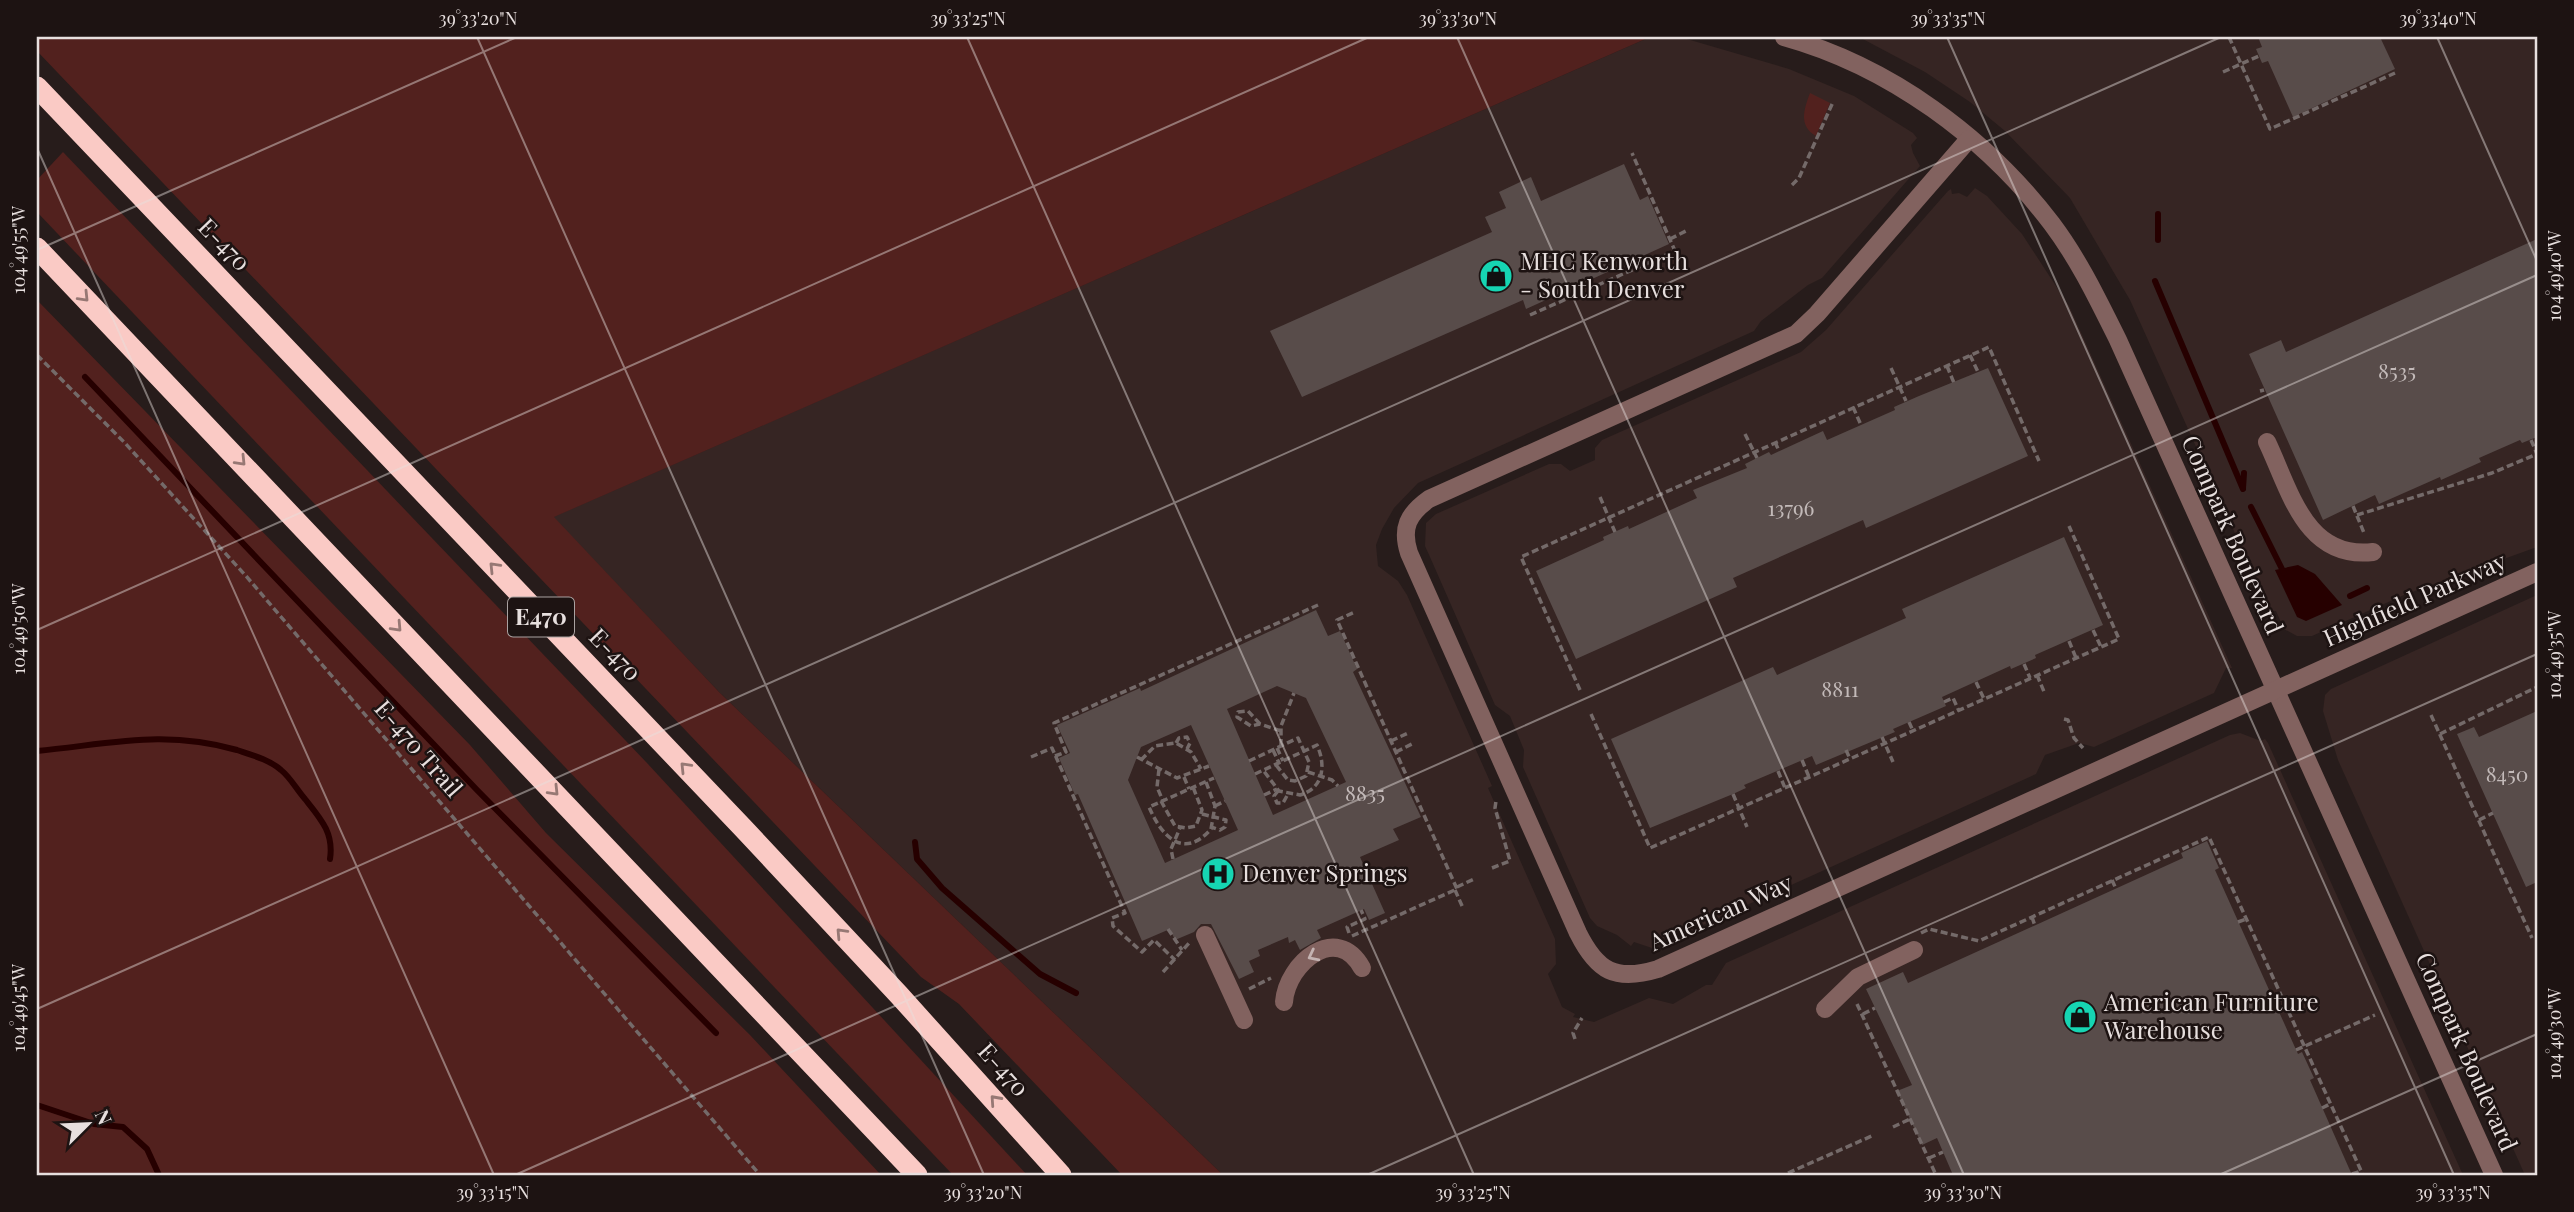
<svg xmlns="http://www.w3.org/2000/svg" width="2574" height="1212" font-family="'Playfair Display',serif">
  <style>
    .built { fill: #362523 }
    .green { fill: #52211e }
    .water { fill: #260000 }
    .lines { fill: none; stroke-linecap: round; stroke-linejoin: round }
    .stream { stroke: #260000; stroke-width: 6 }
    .building { fill: #584c4a; fill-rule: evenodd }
    .path { stroke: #746a69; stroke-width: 3.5; stroke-dasharray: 7 3.5; stroke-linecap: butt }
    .minor { stroke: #82625f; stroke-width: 18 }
    .highway { stroke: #facac5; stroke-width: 21 }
    .oneway { stroke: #977874 }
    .oneway2 { stroke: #c4b3b2 }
    .ticks { fill: none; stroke: #e7dfde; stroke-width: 2; stroke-opacity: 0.45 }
    .labels { text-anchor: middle; stroke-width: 5; stroke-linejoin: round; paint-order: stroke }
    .number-label { font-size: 21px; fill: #c3bab9 }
    .shield { fill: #1d1312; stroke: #aaa2a1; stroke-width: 2 }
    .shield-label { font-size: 23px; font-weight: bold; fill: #e7dfde }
    .street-label { font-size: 24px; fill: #e7dfde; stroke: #1d1312 }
    .poi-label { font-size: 24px; fill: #e7dfde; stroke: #1d1312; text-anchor: start }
    .neatline { fill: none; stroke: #e7dfde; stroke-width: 2.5 }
    .ticks-label { font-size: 18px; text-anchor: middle; fill: #e7dfde }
  </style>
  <rect width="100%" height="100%" fill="#271c1b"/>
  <!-- built -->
  <g class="built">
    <polygon points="1650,37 1680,37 1789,69 1854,96 1913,133 1917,138 1911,145 1913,153 1920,166 1822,278 1808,285 1761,321 1754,331 1418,483 1394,508 1382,529 1376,545 1378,566 1398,581 1407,595 1492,786 1488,788 1555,939 1556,964 1548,974 1562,1007 1575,1014 1573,1017 1594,1022 1649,998 1673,1004 1706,985 1712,985 1726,963 2230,735 2240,733 2261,741 2265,739 2268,743 2463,1175 1223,1175 719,692 553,517"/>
    <polygon points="1859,37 2537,37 2537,547 2404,595 2312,636 2297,636 2284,629 2276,611 2270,611 2130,300 2070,198 2005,131 1970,102 1925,72"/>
    <polygon points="1975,188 1987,196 2022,234 2069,306 2232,668 2226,668 2214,693 2094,747 2079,743 2045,755 2036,774 1652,948 1634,942 1631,946 1617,935 1597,926 1590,918 1523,767 1524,750 1510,716 1495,705 1430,557 1425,546 1426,523 1436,514 1549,464 1561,464 1570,471 1595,460 1595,448 1602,440 1801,352 1826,330 1948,191 1951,189 1952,194 1959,193 1967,197"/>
    <polygon points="2537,595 2537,1175 2525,1175 2338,760 2323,711 2325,695 2331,689"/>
  </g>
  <!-- green -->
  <g class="green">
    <polygon points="37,37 1650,37 554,517 719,692 1223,1175 1122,1175 959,1004 921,977 37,51"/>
    <path d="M1810,93L1830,103L1816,136C1798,126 1804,109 1810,93Z"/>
    <polygon points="63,152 647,763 1027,1175 953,1175 37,212 37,180"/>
    <polygon points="37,300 470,745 546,833 750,1035 881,1175 37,1175"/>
  </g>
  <!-- water -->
  <polygon class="water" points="2298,565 2315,574 2342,605 2306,621 2297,617 2275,570"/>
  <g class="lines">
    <!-- stream -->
    <g class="stream">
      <polyline points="2158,240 2158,214"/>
      <polyline points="2155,281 2243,489"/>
      <polyline points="85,377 477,790 716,1033"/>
      <polyline points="2243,488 2244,473"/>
      <polyline points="2251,507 2284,573"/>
      <polyline points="2350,596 2367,588"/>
      <path d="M37,751C110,744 164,729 237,750C252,755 270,760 281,770C290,777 297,790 305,799C321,819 334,833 330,859"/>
      <polyline points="915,842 917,859 942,888 1040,974 1076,993"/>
      <polyline points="37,1105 94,1124 123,1127 147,1149 159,1175"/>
    </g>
  </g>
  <!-- building -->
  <g class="building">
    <polygon points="2258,37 2380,37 2395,69 2293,117 2268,61 2262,63 2256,49 2262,47"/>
    <polygon points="1624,164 1640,200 1648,196 1669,244 1526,309 1523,300 1302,397 1270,331 1492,232 1485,217 1506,208 1499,192 1531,177 1541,201"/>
    <polygon points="2537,239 2537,437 2522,443 2520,440 2479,458 2481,462 2441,480 2440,477 2379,504 2375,495 2323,520 2249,354 2281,340 2286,352"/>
    <polygon points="1988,368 2028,456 1866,528 1863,520 1847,527 1733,578 1737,587 1576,659 1536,571 1604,540 1603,537 1628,526 1629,529 1697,498 1693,490 1747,468 1745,464 1769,452 1771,455 1823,431 1827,440 1895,410 1894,407 1919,396"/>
    <polygon points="2064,537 2103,625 2035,655 2036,658 2011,669 2010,666 1942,697 1946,706 1893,729 1895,732 1816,765 1812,756 1744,785 1746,788 1733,794 1650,828 1611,739 1773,667 1777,675 1906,618 1902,609"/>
    <path d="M1316,610L1328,636L1340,631L1357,669L1353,672L1421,817L1393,829L1399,840L1360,857L1385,913L1369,920L1364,909L1317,930L1321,938L1300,950L1295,940L1289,943L1288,937L1258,950L1260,956L1249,961L1254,972L1239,979L1211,924H1201L1194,932L1175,940L1170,929L1142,941L1078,794L1075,795L1059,758L1070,753L1057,725L1140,688L1141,691ZM1277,686L1306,698L1346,782L1273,815L1227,709ZM1191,725L1238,830L1165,863L1128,780L1141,747Z"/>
    <polygon points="2537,711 2537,882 2526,887 2457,734 2474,727 2479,737"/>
    <polygon points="2207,841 2219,868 2215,870 2298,1054 2302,1052 2314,1078 2310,1080 2352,1175 1953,1175 1937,1138 1922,1145 1897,1091 1912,1085 1866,989 1903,972 1908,983 2183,858 2181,853"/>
  </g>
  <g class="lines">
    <!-- path -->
    <g class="path">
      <polyline points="2229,37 2270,129 2395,73"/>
      <polyline points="2223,72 2259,56"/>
      <polyline points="1792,185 1799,178 1833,102"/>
      <polyline points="1670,239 1686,231"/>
      <polyline points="1530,315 1675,251 1632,153"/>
      <polyline points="37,355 124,442 246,576 760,1175"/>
      <polyline points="1970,355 1978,372"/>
      <polyline points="1947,366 1954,383"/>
      <polyline points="1891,368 1906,401"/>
      <polyline points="2260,391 2264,390"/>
      <polyline points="1853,407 1861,425"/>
      <polyline points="1745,434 1757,458"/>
      <polyline points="2531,440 2537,454"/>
      <polyline points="1775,442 1779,451"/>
      <polyline points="1600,497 1615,532"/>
      <polyline points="2353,506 2364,533"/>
      <polyline points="2357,515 2492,473 2537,454"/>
      <polyline points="2093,630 2101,647"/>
      <polyline points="2069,641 2076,658"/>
      <polyline points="2024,664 2030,678"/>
      <polyline points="2037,675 2045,694"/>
      <polyline points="1976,682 1984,699"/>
      <polyline points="1580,690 1521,557 1989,347 2039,461"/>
      <polyline points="1944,702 1953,698 1959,711"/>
      <polyline points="1591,714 1650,848 2119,639 2069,526"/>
      <polyline points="2431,715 2532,938"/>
      <polyline points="2064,719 2068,720 2074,738 2083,748"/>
      <polyline points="1909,722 1913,731"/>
      <polyline points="1260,724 1248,711 1238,712 1237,717 1251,726 1260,724 1281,731"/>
      <polyline points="2440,734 2537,687"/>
      <polyline points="1882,737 1893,762"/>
      <polyline points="1391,741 1408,733"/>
      <polyline points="1176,743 1179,738 1187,737 1190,743 1187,749"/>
      <polyline points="1281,746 1281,726 1294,693"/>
      <polyline points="1277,748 1283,761"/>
      <polyline points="1273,750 1279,763"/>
      <polyline points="1846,750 1850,759"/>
      <polyline points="1396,752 1412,744"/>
      <polyline points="1055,756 1066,752 1054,723 1318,605"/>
      <polyline points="1031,757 1052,748 1125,913 1112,918 1113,926 1142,952 1154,940 1175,960"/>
      <polyline points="1137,757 1177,778 1209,766"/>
      <polyline points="1141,760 1155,746 1176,743 1191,752 1201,769"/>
      <polyline points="1802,760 1809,777"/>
      <polyline points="1249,761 1298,738 1309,762 1306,776 1295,781 1288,780 1276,765"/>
      <polyline points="1159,769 1157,787 1163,801"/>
      <polyline points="1778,771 1785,788"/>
      <polyline points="1308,772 1332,780 1338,786"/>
      <path d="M1255,774L1317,745C1326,765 1324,788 1300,795L1279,791L1263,770"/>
      <polyline points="1184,777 1189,789"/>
      <path d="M1206,782L1215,806L1211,829C1183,861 1161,835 1149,807L1214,778"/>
      <polyline points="1278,791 1274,796 1277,803 1283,803 1288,794"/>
      <polyline points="1733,794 1747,827"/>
      <polyline points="1264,795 1277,789"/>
      <polyline points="1161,801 1175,826 1186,828 1196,826 1202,810 1193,787"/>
      <polyline points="1215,806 1225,801"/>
      <polyline points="1202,814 1226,820 1225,827 1220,830 1211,827"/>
      <polyline points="2479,820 2493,813"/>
      <polyline points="1173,859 1171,849 1180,828"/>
      <polyline points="1492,868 1510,861 1495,808 1496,801"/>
      <polyline points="2112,880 2116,889"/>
      <polyline points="1457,887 1474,879"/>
      <polyline points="1455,890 1463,908"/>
      <polyline points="2032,917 2035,926"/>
      <polyline points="2238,922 2246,919"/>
      <polyline points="1168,929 1182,950"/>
      <polyline points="1349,933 1347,927 1365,919 1361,910"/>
      <polyline points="1921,933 1929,929 1979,941 2209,837 2363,1175"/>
      <polyline points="1352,936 1457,889 1337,620 1355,612"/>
      <polyline points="1163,972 1190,942"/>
      <polyline points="1249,989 1271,978"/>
      <polyline points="2274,1002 2282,999"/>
      <polyline points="1857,1004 1936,1175"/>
      <polyline points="1863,1014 1875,1008"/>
      <polyline points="1575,1039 1573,1033 1582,1018"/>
      <polyline points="2296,1050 2375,1015"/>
      <polyline points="2322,1108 2330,1104"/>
      <polyline points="1893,1127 1910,1119"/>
      <polyline points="1929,1158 1943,1152"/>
      <polyline points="1788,1173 1874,1135"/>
      <polyline points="2352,1174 2361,1171"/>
    </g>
    <!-- minor -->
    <g class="minor">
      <path d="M1784,37C1889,66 1986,137 2052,224C2079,260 2098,300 2118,340L2494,1175"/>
      <path d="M1969,139L1817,314L1796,334L1429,499C1408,514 1401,528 1409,553L1578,933C1597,971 1615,982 1658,969L2537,572"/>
      <path d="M2267,442C2290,490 2305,560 2373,552"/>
      <polyline points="1205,935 1244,1020"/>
      <path d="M1284,1002C1287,963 1337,922 1362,968"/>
      <polyline points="1825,1009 1858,977 1914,950"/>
    </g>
    <!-- highway -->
    <g class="highway">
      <polyline points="37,87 743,828 899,995 1061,1175"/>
      <polyline points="37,248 917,1175"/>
    </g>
  </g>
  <!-- one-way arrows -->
  <defs><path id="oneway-chevron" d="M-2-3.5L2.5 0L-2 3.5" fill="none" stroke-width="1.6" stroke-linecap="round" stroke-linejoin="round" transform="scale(1.75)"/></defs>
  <g class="oneway">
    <use href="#oneway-chevron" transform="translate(84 297) rotate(46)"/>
    <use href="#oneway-chevron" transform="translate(241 461) rotate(46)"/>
    <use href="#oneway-chevron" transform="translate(494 567) rotate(-134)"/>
    <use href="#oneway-chevron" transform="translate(397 627) rotate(47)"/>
    <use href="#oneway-chevron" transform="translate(685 767) rotate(-134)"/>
    <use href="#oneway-chevron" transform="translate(554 791) rotate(46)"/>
    <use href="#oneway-chevron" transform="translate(841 933) rotate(-133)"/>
    <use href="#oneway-chevron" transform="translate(995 1100) rotate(-132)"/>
  </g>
  <use class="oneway2" href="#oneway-chevron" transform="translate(1313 956) rotate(153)"/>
  <!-- ticks -->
  <path class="ticks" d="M477,37L984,1175M967,37L1474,1175M1457,37L1964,1175M1947,37L2454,1175M2437,37L2537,261M37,148L494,1175M37,250L517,37M37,630L1369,37M37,1009L2221,37M515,1175L2537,275M1367,1175L2537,654M2219,1175L2537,1034"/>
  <!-- icons -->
  <defs>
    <symbol id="shop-disc" viewBox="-11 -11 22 22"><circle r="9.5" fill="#16d5b3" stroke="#1d1312"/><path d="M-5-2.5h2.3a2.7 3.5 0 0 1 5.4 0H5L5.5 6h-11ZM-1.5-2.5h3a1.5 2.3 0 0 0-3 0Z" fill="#111"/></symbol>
    <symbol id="hospital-disc" viewBox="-11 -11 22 22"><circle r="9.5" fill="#16d5b3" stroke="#1d1312"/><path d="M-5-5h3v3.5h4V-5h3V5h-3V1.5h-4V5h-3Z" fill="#111"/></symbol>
  </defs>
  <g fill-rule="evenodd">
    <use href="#shop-disc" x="1477" y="257" width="38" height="38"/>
    <use href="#hospital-disc" x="1199" y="855" width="38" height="38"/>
    <use href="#shop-disc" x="2061" y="998" width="38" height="38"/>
  </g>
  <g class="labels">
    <!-- number labels -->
    <g class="number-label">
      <text x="2397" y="379">8535</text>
      <text x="1791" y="516">13796</text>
      <text x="1840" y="697">8811</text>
      <text x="2507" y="782">8450</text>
      <text x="1365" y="801">8835</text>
    </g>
    <!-- shield labels -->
    <rect class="shield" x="508" y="597.5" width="66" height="39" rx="5"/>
    <g class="shield-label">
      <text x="541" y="625">E470</text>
    </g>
    <!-- street labels -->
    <g class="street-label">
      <text transform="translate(224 245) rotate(46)" y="8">E-470</text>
      <text transform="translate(2232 535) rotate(66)" y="8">Compark Boulevard</text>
      <text transform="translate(2415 600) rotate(-24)" y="8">Highfield Parkway</text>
      <text transform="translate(615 655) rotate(46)" y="8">E-470</text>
      <text transform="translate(418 749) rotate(49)" y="8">E-470 Trail</text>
      <text transform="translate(1721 913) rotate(-24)" y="8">American Way</text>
      <text transform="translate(2466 1052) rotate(66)" y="8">Compark Boulevard</text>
      <text transform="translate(1003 1070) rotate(48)" y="8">E-470</text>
    </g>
    <!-- poi labels -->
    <g class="poi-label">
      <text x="1520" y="270">MHC Kenworth<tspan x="1520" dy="28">- South Denver</tspan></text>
      <text x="1242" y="882">Denver Springs</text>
      <text x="2104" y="1011">American Furniture<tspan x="2104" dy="28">Warehouse</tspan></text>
    </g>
  </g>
  <!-- border -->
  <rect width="2574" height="1212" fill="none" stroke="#1d1312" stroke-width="77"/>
  <!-- north arrow -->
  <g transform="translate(88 1124) rotate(66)" stroke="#1d1312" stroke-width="5" paint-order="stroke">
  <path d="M0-5L12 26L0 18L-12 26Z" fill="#e7dfde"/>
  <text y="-10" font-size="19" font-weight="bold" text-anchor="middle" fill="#e7dfde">N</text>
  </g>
  <rect x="38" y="38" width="2498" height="1136" class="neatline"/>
  <g class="ticks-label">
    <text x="478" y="25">39°33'20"N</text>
    <text x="968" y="25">39°33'25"N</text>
    <text x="1458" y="25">39°33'30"N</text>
    <text x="1948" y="25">39°33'35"N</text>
    <text x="2438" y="25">39°33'40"N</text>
    <text transform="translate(19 250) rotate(-90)" y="6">104°49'55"W</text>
    <text transform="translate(2555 276) rotate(-90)" y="6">104°49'40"W</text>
    <text transform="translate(19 629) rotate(-90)" y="6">104°49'50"W</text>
    <text transform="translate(2555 655) rotate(-90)" y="6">104°49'35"W</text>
    <text transform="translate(19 1008) rotate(-90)" y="6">104°49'45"W</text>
    <text transform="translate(2555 1034) rotate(-90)" y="6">104°49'30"W</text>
    <text x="493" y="1199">39°33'15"N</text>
    <text x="983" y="1199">39°33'20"N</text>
    <text x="1473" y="1199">39°33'25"N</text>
    <text x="1963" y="1199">39°33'30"N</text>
    <text x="2453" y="1199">39°33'35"N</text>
  </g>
</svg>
